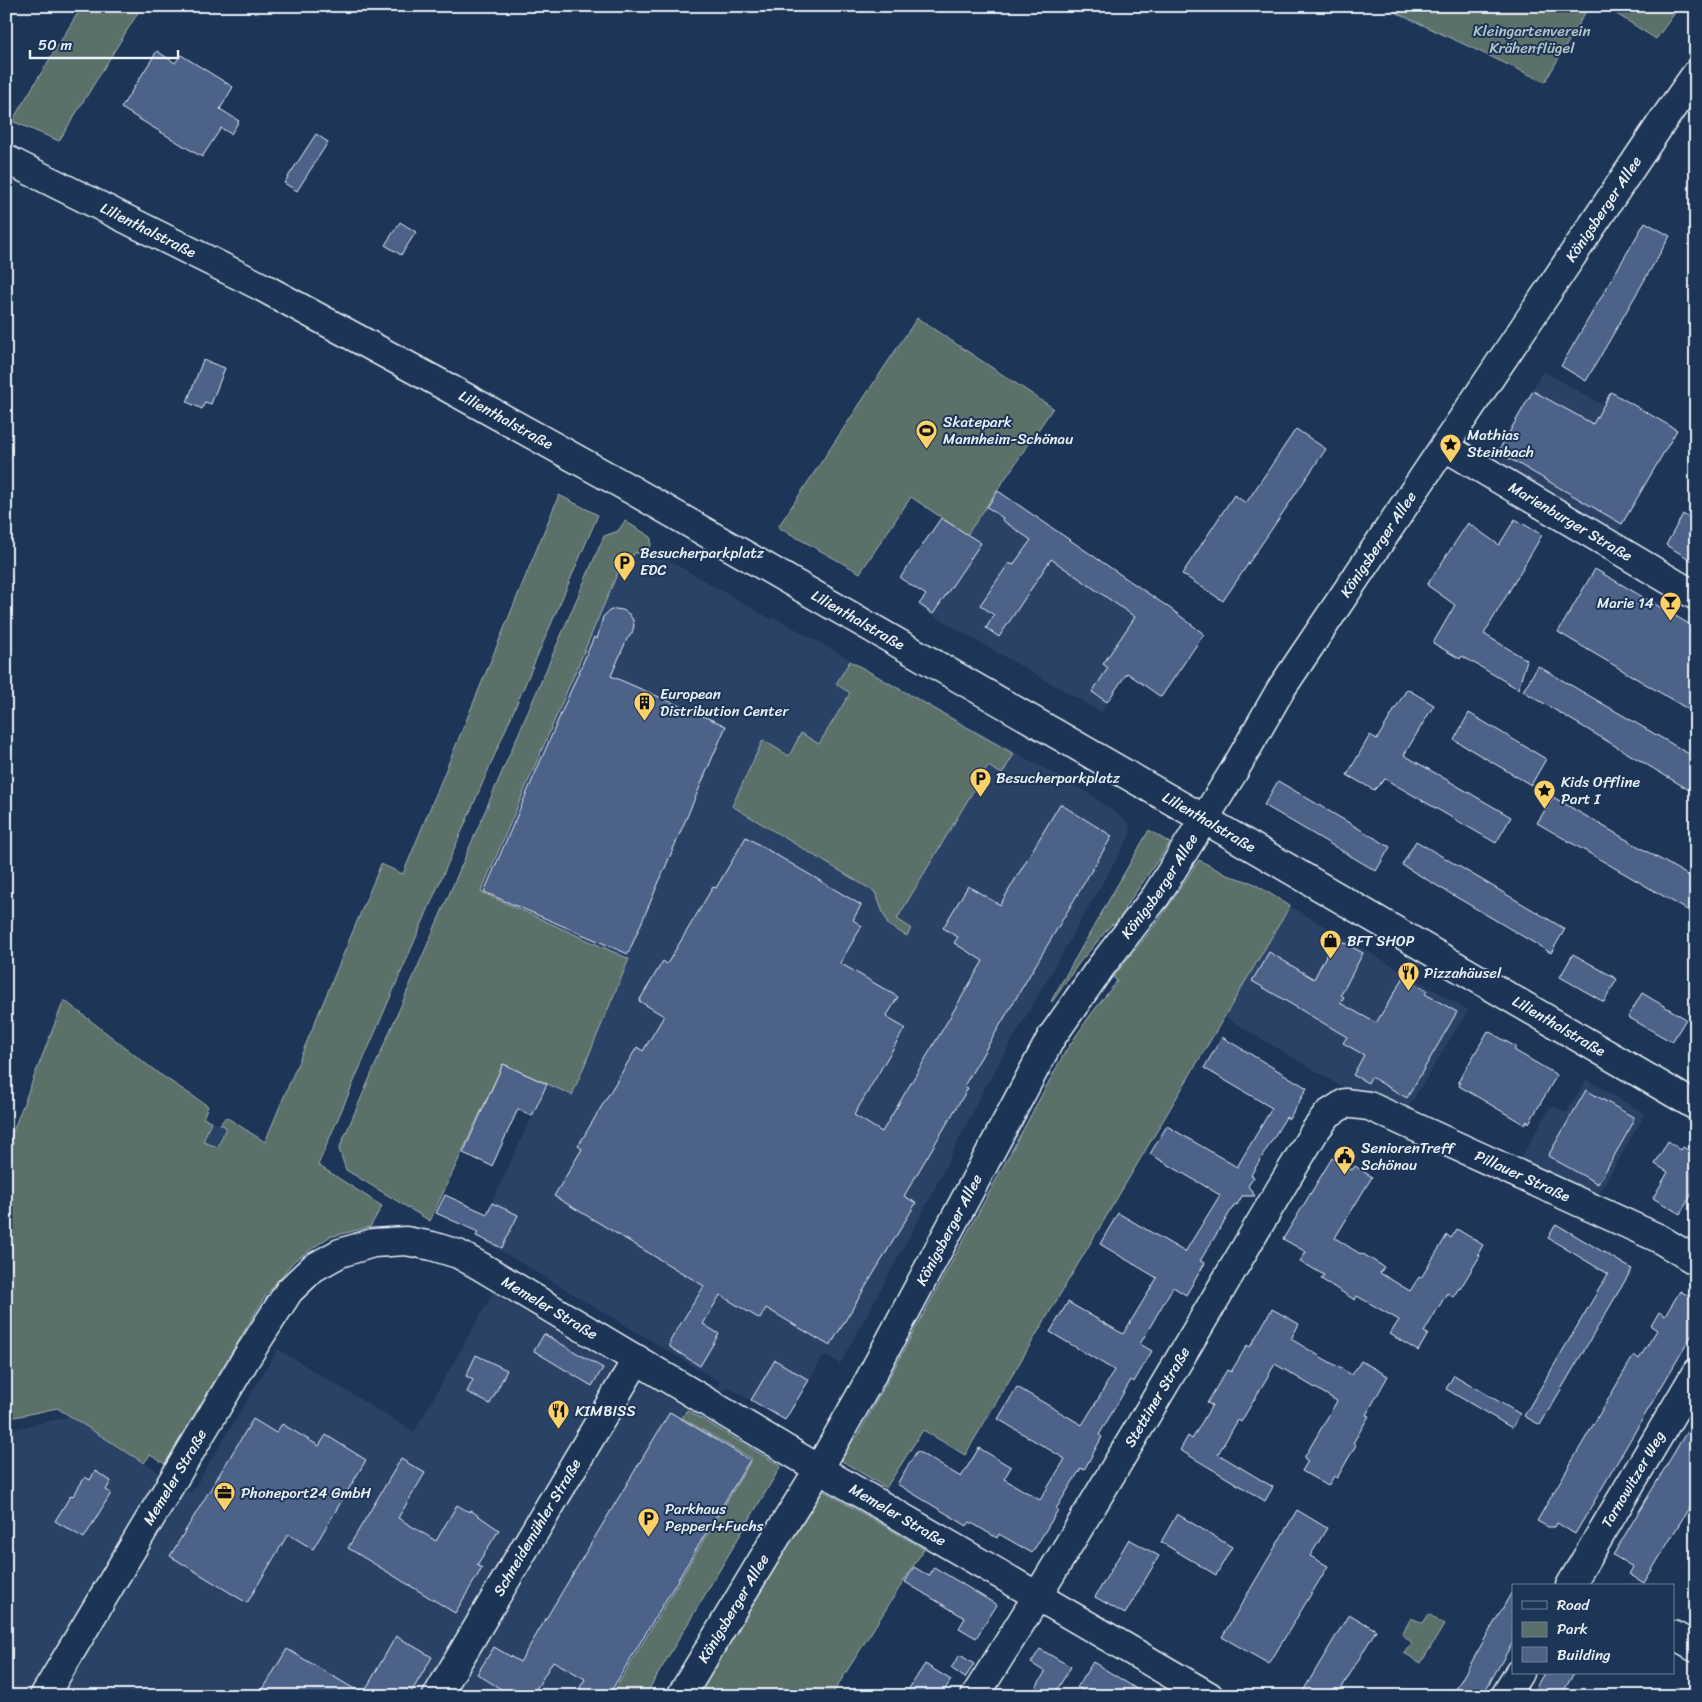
<svg xmlns="http://www.w3.org/2000/svg" width="1702" height="1702" font-family="Sriracha,sans-serif">
  <style>
    .built { fill: #2c4266 }
    .green { fill: #5c706b; stroke: #a2b0b2 }
    .building { fill: #4e6289; stroke: #e8f1f8 }
    .lines { fill: none; stroke-linecap: round; stroke-linejoin: round }
    .minor-casing { stroke: #e8f1f8; stroke-width: 31 }
    .minor { stroke: #1d3557; stroke-width: 28 }
    .labels { text-anchor: middle; stroke-width: 4; stroke-linejoin: round; paint-order: stroke }
    .park-label { font-size: 15px; fill: #b7c4c7; stroke: #1d3557 }
    .street-label { font-size: 15px; fill: #e8f1f8; stroke: #1d3557 }
    .poi-label { font-size: 15px; fill: #e8f1f8; stroke: #1d3557; text-anchor: start }
  </style>
  <rect width="100%" height="100%" fill="#1d3557"/>
  <filter id="ink" filterUnits="userSpaceOnUse"><feTurbulence type="fractalNoise" baseFrequency=".02" numOctaves="2"/><feDisplacementMap in="SourceGraphic" scale="10" xChannelSelector="R" yChannelSelector="G"/><feConvolveMatrix kernelMatrix="1 2 1 2 8 2 1 2 1" color-interpolation-filters="sRGB"/></filter>
  <g filter="url(#ink)">
    <!-- built -->
    <g class="built">
      <polygon points="1543,371 1603,405 1611,392 1677,430 1618,532 1492,458"/>
      <polygon points="998,491 1171,609 1101,712 918,607"/>
      <polygon points="618,531 772,620 774,617 1090,794 1127,821 1131,827 1130,835 982,1093 925,1208 840,1364 824,1355 785,1420 728,1387 725,1392 717,1387 720,1382 476,1236 547,1084 504,1064 372,1174"/>
      <polygon points="1290,906 1468,1010 1408,1108 1364,1089 1344,1088 1225,1017"/>
      <polygon points="1586,1079 1645,1114 1598,1195 1520,1159 1551,1106 1567,1112"/>
      <polygon points="211,1121 226,1127 217,1148 203,1142"/>
      <polygon points="493,1293 767,1457 619,1696 6,1696 6,1431 72,1416 191,1493 278,1349 414,1432"/>
    </g>
    <!-- green -->
    <g class="green">
      <polygon points="82,6 142,6 59,141 12,121"/>
      <polygon points="1382,6 1589,6 1545,82"/>
      <polygon points="1604,6 1680,6 1656,39"/>
      <polygon points="917,318 1053,408 967,535 911,497 860,573 778,527"/>
      <polygon points="559,495 598,515 318,1165 382,1206 370,1227 329,1237 294,1261 266,1295 165,1464 150,1455 144,1463 57,1408 6,1419 6,1149 64,1000 158,1073 208,1106 203,1118 211,1121 203,1142 218,1147 226,1127 220,1124 226,1117 265,1142 381,864 403,874"/>
      <polygon points="625,521 651,537 651,545 644,557 635,552 630,561 624,558 481,892 629,959 572,1095 503,1064 430,1221 346,1170 339,1149 604,536 618,531"/>
      <polygon points="850,661 1014,754 1002,774 988,766 897,919 911,928 907,936 888,925 875,892 732,806 763,740 789,756 801,733 819,744 850,693 836,684"/>
      <polygon points="1149,830 1170,843 1124,909 1129,913 1117,927 1112,924 1079,963 1052,1002 1051,1001"/>
      <polygon points="1199,860 1227,875 1253,883 1290,906 965,1455 923,1430 886,1488 842,1461 842,1452 850,1434 857,1437 1065,1052 1089,1017 1117,981 1113,977 1159,920"/>
      <polygon points="687,1410 781,1466 645,1696 611,1696 752,1459 682,1418"/>
      <polygon points="824,1491 924,1549 831,1696 697,1696 815,1495"/>
      <polygon points="1429,1614 1444,1625 1421,1663 1404,1653 1412,1643 1402,1634 1411,1618 1423,1623"/>
    </g>
    <!-- building -->
    <g class="building">
      <polygon points="157,51 175,63 181,55 233,87 220,109 239,121 231,134 221,128 202,157 121,108"/>
      <polygon points="316,134 328,142 297,191 284,183"/>
      <polygon points="400,222 416,232 401,255 385,245"/>
      <polygon points="1645,222 1670,236 1586,381 1561,366"/>
      <polygon points="203,360 225,368 211,404 205,402 202,409 187,402"/>
      <polygon points="1533,391 1593,424 1611,392 1677,430 1622,524 1498,452"/>
      <polygon points="1296,429 1326,449 1223,601 1182,574 1234,495 1246,503"/>
      <polygon points="998,491 1171,609 1204,634 1161,697 1127,673 1107,702 1092,692 1108,668 1103,664 1135,617 1051,559 999,637 986,628 994,615 980,605 1009,563 1013,565 1031,540 1002,520 1003,518 987,507"/>
      <polygon points="1683,514 1696,522 1696,563 1666,545"/>
      <polygon points="941,518 981,543 933,614 919,604 926,595 900,578"/>
      <polygon points="1515,519 1542,535 1484,634 1527,660 1518,689 1462,656 1460,659 1433,643 1455,605 1427,585 1468,523 1499,545"/>
      <polygon points="1595,569 1696,628 1696,714 1558,632"/>
      <polygon points="615,609 623,610 629,614 633,620 634,626 632,633 627,639 611,676 726,726 628,954 484,892 594,637 597,639 603,617 609,611"/>
      <polygon points="1538,666 1696,758 1696,794 1523,691"/>
      <polygon points="1407,689 1434,705 1404,755 1511,817 1496,843 1385,779 1374,790 1347,775 1370,735 1377,739"/>
      <polygon points="1469,713 1546,759 1531,785 1454,740"/>
      <polygon points="1278,781 1390,847 1376,871 1264,805"/>
      <polygon points="1553,797 1696,880 1696,915 1537,823"/>
      <polygon points="1060,804 1112,836 964,1086 968,1088 904,1196 916,1203 830,1346 766,1308 760,1319 720,1295 703,1324 719,1334 700,1366 670,1347 670,1341 704,1286 554,1196 582,1149 578,1146 637,1047 643,1051 664,1016 639,1001 663,961 667,964 713,887 716,888 746,837 861,905 853,920 862,926 840,963 898,997 886,1017 905,1028 854,1115 882,1132 983,961 954,943 958,937 943,928 968,886 1000,905"/>
      <polygon points="1416,841 1565,929 1551,953 1402,865"/>
      <polygon points="1335,938 1363,953 1341,995 1344,997 1340,1003 1376,1023 1404,977 1427,991 1425,994 1457,1012 1407,1098 1371,1077 1368,1083 1353,1075 1364,1055 1343,1043 1347,1037 1252,981 1269,952 1314,979"/>
      <polygon points="1573,954 1617,979 1604,1002 1560,977"/>
      <polygon points="1642,993 1686,1019 1672,1042 1628,1017"/>
      <polygon points="1488,1031 1516,1047 1514,1050 1557,1075 1529,1123 1527,1121 1525,1125 1459,1086 1460,1083 1458,1082"/>
      <polygon points="1222,1037 1307,1088 1289,1119 1286,1117 1251,1175 1254,1177 1248,1186 1255,1196 1242,1196 1237,1205 1235,1204 1200,1261 1205,1263 1186,1295 1173,1287 1140,1344 1152,1351 1134,1382 1131,1380 1099,1435 1102,1437 1084,1470 1081,1468 1056,1509 1058,1510 1032,1553 999,1534 997,1538 970,1522 967,1526 897,1484 917,1451 961,1477 979,1448 1011,1467 1004,1479 1040,1500 1065,1459 998,1419 1017,1387 1082,1425 1100,1396 1114,1370 1050,1332 1068,1302 1123,1334 1157,1278 1100,1244 1118,1213 1185,1252 1220,1195 1150,1154 1167,1126 1237,1167 1272,1108 1204,1068"/>
      <polygon points="503,1064 547,1084 532,1116 518,1109 492,1166 463,1153"/>
      <polygon points="1586,1090 1633,1117 1633,1123 1598,1184 1548,1156"/>
      <polygon points="1668,1141 1681,1150 1683,1147 1696,1155 1696,1187 1680,1214 1653,1198 1668,1172 1655,1164"/>
      <polygon points="1332,1158 1352,1170 1355,1166 1372,1177 1335,1238 1362,1255 1363,1254 1384,1267 1380,1273 1410,1291 1419,1277 1421,1278 1447,1235 1451,1238 1457,1229 1483,1245 1478,1254 1480,1256 1460,1289 1459,1288 1453,1297 1447,1293 1424,1332 1428,1334 1418,1351 1390,1334 1399,1320 1357,1296 1355,1300 1321,1279 1324,1275 1300,1261 1306,1252 1283,1239"/>
      <polygon points="445,1195 487,1214 492,1203 518,1215 502,1248 476,1236 478,1232 436,1213"/>
      <polygon points="1556,1224 1632,1269 1540,1425 1524,1416 1608,1274 1548,1238"/>
      <polygon points="1680,1291 1696,1300 1696,1328 1575,1534 1557,1523 1555,1527 1548,1527 1537,1521 1634,1355 1639,1359 1657,1330 1651,1326 1659,1312 1665,1316"/>
      <polygon points="1272,1309 1299,1324 1291,1339 1321,1357 1352,1375 1361,1361 1388,1376 1366,1415 1369,1416 1353,1443 1356,1445 1337,1478 1334,1476 1328,1486 1302,1471 1308,1461 1304,1458 1337,1401 1275,1364 1241,1422 1238,1420 1218,1454 1273,1487 1265,1501 1180,1450 1188,1436 1192,1439 1212,1405 1207,1403 1227,1370 1231,1372 1247,1345 1250,1347"/>
      <polygon points="544,1334 603,1368 592,1386 534,1351"/>
      <polygon points="476,1355 507,1370 490,1404 467,1392 473,1380 466,1376"/>
      <polygon points="775,1360 809,1380 785,1420 751,1400"/>
      <polygon points="1454,1375 1520,1414 1512,1428 1446,1389"/>
      <polygon points="670,1412 750,1460 608,1696 575,1696 585,1679 553,1661 532,1696 512,1696 477,1674 494,1647 520,1662"/>
      <polygon points="1696,1416 1696,1496 1644,1583 1629,1574 1633,1567 1613,1555"/>
      <polygon points="253,1419 276,1433 282,1424 319,1446 326,1435 366,1460 313,1549 288,1534 247,1603 170,1556"/>
      <polygon points="401,1459 425,1473 398,1518 436,1541 457,1505 469,1512 470,1510 499,1530 477,1565 482,1568 455,1613 348,1548"/>
      <polygon points="95,1471 111,1481 106,1490 111,1493 84,1538 55,1521 71,1495 73,1496 85,1477 90,1480"/>
      <polygon points="1297,1510 1327,1528 1310,1556 1328,1566 1269,1664 1222,1637"/>
      <polygon points="1177,1514 1232,1547 1216,1575 1161,1542"/>
      <polygon points="1129,1539 1159,1556 1125,1614 1095,1597"/>
      <polygon points="914,1567 929,1576 934,1567 997,1605 976,1638 959,1628 965,1618 905,1582"/>
      <polygon points="1513,1590 1513,1642 1482,1696 1452,1696"/>
      <polygon points="1349,1614 1376,1630 1337,1696 1300,1696"/>
      <polygon points="396,1636 432,1657 409,1696 259,1696 287,1649 363,1694"/>
      <polygon points="1040,1649 1071,1667 1053,1696 1031,1696 1045,1672 1031,1663"/>
      <polygon points="960,1655 974,1664 965,1678 951,1668"/>
      <polygon points="1093,1662 1119,1678 1148,1696 1091,1696 1077,1687"/>
      <polygon points="925,1664 951,1680 941,1696 904,1696"/>
      <polygon points="1544,1673 1574,1673 1561,1696 1531,1696"/>
    </g>
    <g class="lines">
      <defs>
        <g id="minor">
          <path id="s1" d="M6,159L262,287L445,386L625,486L1204,819L1696,1106"/>
          <path id="s2" d="M1445,447L1696,596"/>
          <path id="s3" d="M1570,1586L1696,1373"/>
          <polyline points="1673,1635 1696,1648"/>
          <path id="s4" d="M44,1696L245,1360L289,1291L313,1268L340,1253L373,1243L406,1241L432,1246L458,1254L480,1266L819,1469L1209,1696"/>
          <path id="s5" d="M437,1696L637,1359"/>
          <path id="s6" d="M681,1696L772,1544L819,1469L866,1386L1051,1038L1100,968L1156,896L1234,771L1281,689L1662,122L1696,74"/>
          <path id="s7" d="M975,1696C1093,1510 1202,1319 1315,1131L1328,1114L1345,1103L1369,1106L1658,1238L1696,1261"/>
          <polyline points="1505,1696 1519,1673"/>
        </g>
      </defs>
      <!-- minor casing -->
      <use href="#minor" class="minor-casing"/>
      <!-- minor -->
      <use href="#minor" class="minor"/>
    </g>
  </g>
  <!-- icons -->
  <defs>
    <symbol id="stadium-pin" viewBox="-11 -11 22 30"><path d="M0 17L-7.5 6A9.5 9.5 0 1 1 7.5 6Z" fill="#ffd166" stroke="#1d3557"/><path d="M0-5a6.5 5 0 1 0 0 10a6.5 5 0 1 0 0-10ZM-3.5-1.8h7v3.6h-7Z" fill="#111"/></symbol>
    <symbol id="sight-pin" viewBox="-11 -11 22 30"><path d="M0 17L-7.5 6A9.5 9.5 0 1 1 7.5 6Z" fill="#ffd166" stroke="#1d3557"/><path d="M0-6L1.8-2.2L6-1.7L2.9 1.2L3.7 5.4L0 3.3L-3.7 5.4L-2.9 1.2L-6-1.7L-1.8-2.2Z" fill="#111"/></symbol>
    <symbol id="parking-pin" viewBox="-11 -11 22 30"><path d="M0 17L-7.5 6A9.5 9.5 0 1 1 7.5 6Z" fill="#ffd166" stroke="#1d3557"/><path d="M-3.5-5.5H1a3.5 3.5 0 0 1 0 7H-1V5.5H-3.5ZM-1-3.4V-.6H.8a1.4 1.4 0 0 0 0-2.8Z" fill="#111"/></symbol>
    <symbol id="bar-pin" viewBox="-11 -11 22 30"><path d="M0 17L-7.5 6A9.5 9.5 0 1 1 7.5 6Z" fill="#ffd166" stroke="#1d3557"/><path d="M-6-5H6L.8 .8V4.5H3.5V6h-7V4.5H-.8V.8Z" fill="#111"/></symbol>
    <symbol id="building-pin" viewBox="-11 -11 22 30"><path d="M0 17L-7.5 6A9.5 9.5 0 1 1 7.5 6Z" fill="#ffd166" stroke="#1d3557"/><path d="M-4-6H4V6H1V3H-1V6H-4ZM-2.5-4.3h1.7v1.8h-1.7ZM.8-4.3h1.7v1.8H.8ZM-2.5-1h1.7V.8h-1.7ZM.8-1h1.7V.8H.8Z" fill="#111"/></symbol>
    <symbol id="shop-pin" viewBox="-11 -11 22 30"><path d="M0 17L-7.5 6A9.5 9.5 0 1 1 7.5 6Z" fill="#ffd166" stroke="#1d3557"/><path d="M-5-2.5h2.3a2.7 3.5 0 0 1 5.4 0H5L5.5 6h-11ZM-1.5-2.5h3a1.5 2.3 0 0 0-3 0Z" fill="#111"/></symbol>
    <symbol id="restaurant-pin" viewBox="-11 -11 22 30"><path d="M0 17L-7.5 6A9.5 9.5 0 1 1 7.5 6Z" fill="#ffd166" stroke="#1d3557"/><path d="M-5-6h1v4h1v-4h1v4h1v-4h1v5L-1.5 .5V6h-2V.5L-5-1ZM5-6V6H3V1.5H1.5Q1.5-4 5-6Z" fill="#111"/></symbol>
    <symbol id="civic-pin" viewBox="-11 -11 22 30"><path d="M0 17L-7.5 6A9.5 9.5 0 1 1 7.5 6Z" fill="#ffd166" stroke="#1d3557"/><path d="M-.6-6.5H3V-4.5H.6V-3L4-1V1h2V6H-6V1h2V-1L-.6-3ZM-1.2 2.5V6h2.4V2.5Z" fill="#111"/></symbol>
    <symbol id="office-pin" viewBox="-11 -11 22 30"><path d="M0 17L-7.5 6A9.5 9.5 0 1 1 7.5 6Z" fill="#ffd166" stroke="#1d3557"/><path d="M-6-3h4V-5.5h4V-3h4V5H-6ZM-1-4.5V-3h2v-1.5ZM-6 0V1H6V0Z" fill="#111"/></symbol>
  </defs>
  <g fill-rule="evenodd">
    <use href="#stadium-pin" x="914" y="418" width="25" height="34"/>
    <use href="#sight-pin" x="1438" y="432" width="25" height="34"/>
    <use href="#parking-pin" x="612" y="550" width="25" height="34"/>
    <use href="#bar-pin" x="1658" y="590" width="25" height="34"/>
    <use href="#building-pin" x="632" y="690" width="25" height="34"/>
    <use href="#parking-pin" x="968" y="766" width="25" height="34"/>
    <use href="#sight-pin" x="1532" y="778" width="25" height="34"/>
    <use href="#shop-pin" x="1318" y="928" width="25" height="34"/>
    <use href="#restaurant-pin" x="1396" y="960" width="25" height="34"/>
    <use href="#civic-pin" x="1332" y="1144" width="25" height="34"/>
    <use href="#restaurant-pin" x="546" y="1398" width="25" height="34"/>
    <use href="#office-pin" x="212" y="1480" width="25" height="34"/>
    <use href="#parking-pin" x="636" y="1506" width="25" height="34"/>
  </g>
  <g class="labels">
    <!-- park labels -->
    <g class="park-label">
      <text x="1532" y="36">Kleingartenverein<tspan x="1532" dy="17">Krähenflügel</tspan></text>
    </g>
    <!-- street labels -->
    <g class="street-label">
      <text dy="5" stroke="none"><textPath href="#s6" startOffset="1752">Königsberger Allee</textPath></text>
      <text dy="5" stroke="none"><textPath href="#s1" startOffset="159">Lilienthalstraße</textPath></text>
      <text dy="5" stroke="none"><textPath href="#s1" startOffset="564">Lilienthalstraße</textPath></text>
      <text dy="5" stroke="none"><textPath href="#s2" startOffset="146">Marienburger Straße</textPath></text>
      <text dy="5" stroke="none"><textPath href="#s6" startOffset="1348">Königsberger Allee</textPath></text>
      <text dy="5" stroke="none"><textPath href="#s1" startOffset="969">Lilienthalstraße</textPath></text>
      <text dy="5" stroke="none"><textPath href="#s1" startOffset="1374">Lilienthalstraße</textPath></text>
      <text dy="5" stroke="none"><textPath href="#s6" startOffset="942">Königsberger Allee</textPath></text>
      <text dy="5" stroke="none"><textPath href="#s1" startOffset="1779">Lilienthalstraße</textPath></text>
      <text dy="5" stroke="none"><textPath href="#s7" startOffset="894">Pillauer Straße</textPath></text>
      <text dy="5" stroke="none"><textPath href="#s6" startOffset="538">Königsberger Allee</textPath></text>
      <text dy="5" stroke="none"><textPath href="#s4" startOffset="765">Memeler Straße</textPath></text>
      <text dy="5" stroke="none"><textPath href="#s7" startOffset="350">Stettiner Straße</textPath></text>
      <text dy="5" stroke="none"><textPath href="#s4" startOffset="255">Memeler Straße</textPath></text>
      <text dy="5" stroke="none"><textPath href="#s3" startOffset="124">Tarnowitzer Weg</textPath></text>
      <text dy="5" stroke="none"><textPath href="#s4" startOffset="1170">Memeler Straße</textPath></text>
      <text dy="5" stroke="none"><textPath href="#s5" startOffset="196">Schneidemühler Straße</textPath></text>
      <text dy="5" stroke="none"><textPath href="#s6" startOffset="102">Königsberger Allee</textPath></text>
    </g>
    <!-- poi labels -->
    <g class="poi-label">
      <text x="943" y="427">Skatepark<tspan x="943" dy="17">Mannheim-Schönau</tspan></text>
      <text x="1467" y="440">Mathias<tspan x="1467" dy="17">Steinbach</tspan></text>
      <text x="640" y="558">Besucherparkplatz<tspan x="640" dy="17">EDC</tspan></text>
      <text x="1654" y="608" text-anchor="end">Marie 14</text>
      <text x="660" y="699">European<tspan x="660" dy="17">Distribution Center</tspan></text>
      <text x="996" y="783">Besucherparkplatz</text>
      <text x="1561" y="787">Kids Offline<tspan x="1561" dy="17">Part I</tspan></text>
      <text x="1347" y="946">BFT SHOP</text>
      <text x="1424" y="978">Pizzahäusel</text>
      <text x="1361" y="1153">SeniorenTreff<tspan x="1361" dy="17">Schönau</tspan></text>
      <text x="575" y="1416">KIMBISS</text>
      <text x="241" y="1498">Phoneport24 GmbH</text>
      <text x="665" y="1514">Parkhaus<tspan x="665" dy="17">Pepperl+Fuchs</tspan></text>
    </g>
  </g>
  <!-- margin -->
  <rect width="1702" height="1702" fill="none" stroke="#1d3557" stroke-width="25"/>
  <rect x="12" y="12" width="1677" height="1677" fill="none" stroke="#e8f1f8" stroke-width="2" filter="url(#ink)"/>
  <!-- legend -->
  <rect x="1512" y="1584" width="162" height="90" fill="#1d3557" stroke="#6e8097"/>
  <rect x="1522" y="1601" width="25" height="8" fill="#1d3557" stroke="#6e8097"/>
  <text x="1557" y="1610" font-size="15" fill="#e8f1f8">Road</text>
  <rect x="1522" y="1622" width="25" height="15" fill="#5c706b" stroke="#6e8097"/>
  <text x="1557" y="1634" font-size="15" fill="#e8f1f8">Park</text>
  <rect x="1522" y="1647" width="25" height="15" fill="#4e6289" stroke="#6e8097"/>
  <text x="1557" y="1660" font-size="15" fill="#e8f1f8">Building</text>
  <!-- scale -->
  <path d="M30 50v8h148v-8" fill="none" stroke="#e8f1f8" stroke-width="2.5"/>
  <text x="38" y="50" font-size="15" fill="#e8f1f8" stroke="#1d3557" stroke-width="4" paint-order="stroke">50 m</text>
</svg>
